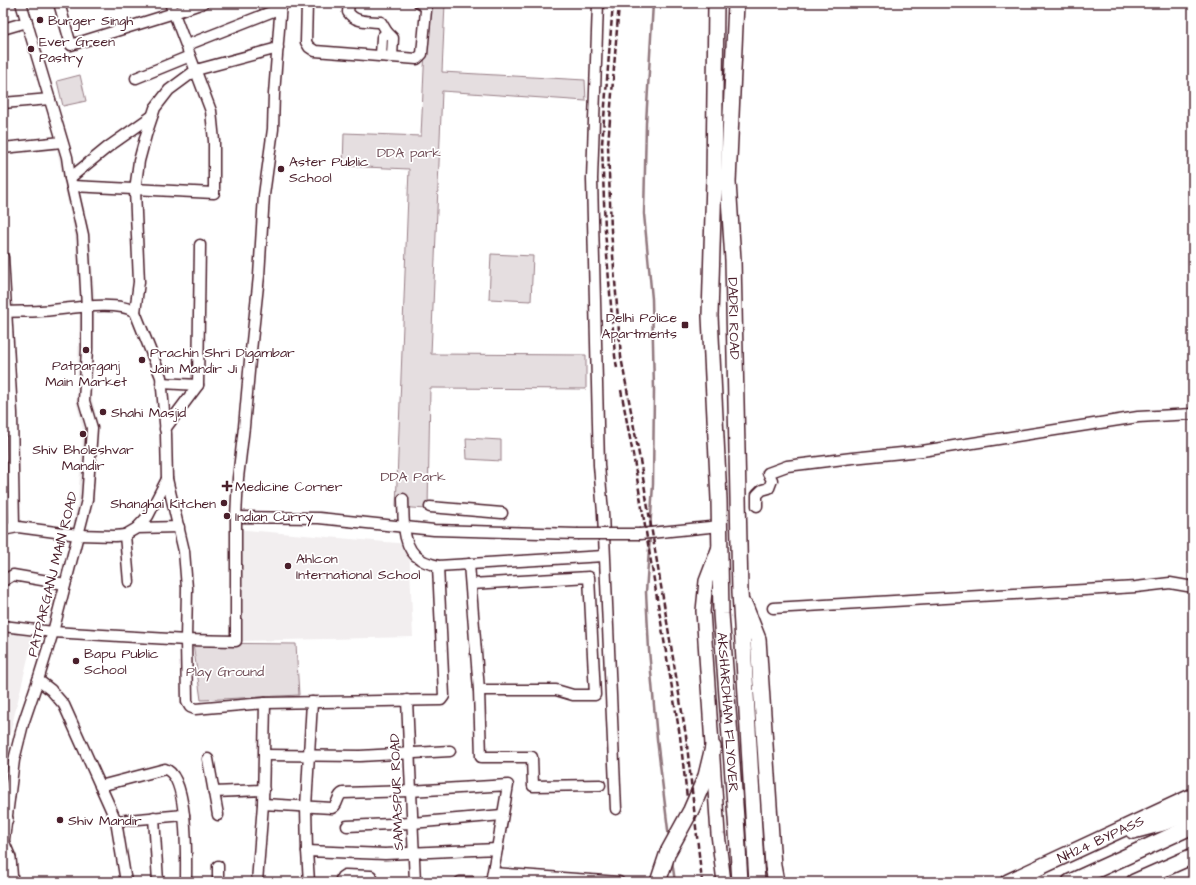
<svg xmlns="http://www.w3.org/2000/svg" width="1196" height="885" font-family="'Architects Daughter',sans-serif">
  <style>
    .built { fill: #f2eeef }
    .green { fill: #e5dee0; stroke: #987e86 }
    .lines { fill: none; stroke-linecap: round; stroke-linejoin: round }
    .stream { stroke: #91787e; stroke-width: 2.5 }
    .minor-casing { stroke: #4a1f2b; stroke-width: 13 }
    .major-casing { stroke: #4a1f2b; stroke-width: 16 }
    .highway-casing { stroke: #4a1f2b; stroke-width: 18 }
    .minor { stroke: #fff; stroke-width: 10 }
    .major { stroke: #fff; stroke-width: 13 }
    .highway { stroke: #fff; stroke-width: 15 }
    .rail { stroke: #4a1f2b; stroke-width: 2.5; stroke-dasharray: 6 3; stroke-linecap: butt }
    .minor-bridge-casing { stroke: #4a1f2b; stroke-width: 13; stroke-linecap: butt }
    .minor-bridge { stroke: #fff; stroke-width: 10 }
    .poi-dot { fill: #4a1f2b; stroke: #fff; stroke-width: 1.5 }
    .labels { text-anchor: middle; stroke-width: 3.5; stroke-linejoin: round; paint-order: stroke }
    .poi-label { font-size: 14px; fill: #4a1f2b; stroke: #fff; text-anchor: start }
    .park-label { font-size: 14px; fill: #714f58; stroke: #fff }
    .street-label { font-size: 14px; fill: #4a1f2b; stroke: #fff }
  </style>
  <rect width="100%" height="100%" fill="#fff"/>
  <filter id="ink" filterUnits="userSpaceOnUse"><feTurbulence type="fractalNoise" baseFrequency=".025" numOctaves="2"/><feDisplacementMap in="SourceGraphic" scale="8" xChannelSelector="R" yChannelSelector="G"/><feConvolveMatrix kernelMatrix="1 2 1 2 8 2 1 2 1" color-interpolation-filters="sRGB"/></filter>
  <g filter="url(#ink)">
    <!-- built -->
    <g class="built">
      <polygon points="52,126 66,128 90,235 95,300 92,398 99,427 94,502 58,639 43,638 70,538 78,499 83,430 76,402 80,302 75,237"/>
      <polygon points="235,529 409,544 413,637 239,641"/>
      <polygon points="3,632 33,637 3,763"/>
    </g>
    <!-- green -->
    <g class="green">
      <polygon points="427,3 445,3 442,72 585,80 586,101 442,91 431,354 586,355 586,389 430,388 428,509 396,507 409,169 343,166 344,133 421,136"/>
      <polygon points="80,75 86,101 63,106 57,81"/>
      <polygon points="491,254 533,256 531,301 489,299"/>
      <polygon points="466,438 501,440 501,461 467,459"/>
      <polygon points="193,643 296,644 299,695 201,700"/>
    </g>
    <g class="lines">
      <!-- stream -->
      <g class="stream">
        <polyline points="650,531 653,484 654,390 652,299 644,214 646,123 653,3"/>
        <polyline points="650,536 646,592 649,650 657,739 669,838"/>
        <polyline points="672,861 675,882"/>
      </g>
      <defs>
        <g id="minor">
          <polyline points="59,3 71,45 174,13 203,3"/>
          <polyline points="307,3 306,42 309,47 315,51 417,59 422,54 426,10 426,7 419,3"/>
          <path d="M349,3L348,12C355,23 369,21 381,22L387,32"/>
          <polyline points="598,3 592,179 599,465 603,513 616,809"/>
          <polyline points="3,29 27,22"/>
          <polyline points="187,45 281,8"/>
          <polyline points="381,56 382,37 387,32 393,38 392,57"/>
          <polyline points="136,78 190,56"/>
          <polyline points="3,103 50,99"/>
          <polyline points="3,148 62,142"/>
          <polyline points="70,178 108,147 152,116"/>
          <polyline points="72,186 214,193 214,141 211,111 170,3"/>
          <polyline points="3,257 12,413 14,527"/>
          <path d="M3,312C15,311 28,312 40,311C63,310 117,299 135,312L161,377L166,434L167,479L184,551L187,588L186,640L236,641V517L238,478L244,427L250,360L259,276L264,195L273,129L274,94L281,3"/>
          <polyline points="135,312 139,282 135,190 139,161 146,135 155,108 169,90 196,70 278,48"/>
          <polyline points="161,383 198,385"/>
          <polyline points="165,429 198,385 200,245"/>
          <path d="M403,499C404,518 401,548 420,559C425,563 432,564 438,566L604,556"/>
          <polyline points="757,506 757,495 762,490 769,488 772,480 768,473 787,466 852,458 922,451 1138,417 1193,414"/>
          <polyline points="430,507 502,513"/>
          <polyline points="236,517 319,518 434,530 577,534"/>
          <polyline points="137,528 179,527"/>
          <polyline points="3,530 18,527 78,535 115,536 125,535 137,528 148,516 167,479"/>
          <polyline points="640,534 720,526"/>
          <polyline points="125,535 129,582"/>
          <polyline points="469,564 479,690 481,757 532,757 533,786 600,785"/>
          <polyline points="3,581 13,575 65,584"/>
          <polyline points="471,584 589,577 595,695 573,695 556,690 479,690"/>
          <polyline points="773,608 1136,587 1170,583 1193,587"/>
          <polyline points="3,626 53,632 186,640 187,702 190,707 195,709 265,703 441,700 444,696 438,566"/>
          <polyline points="38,680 51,690 64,705 109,805 116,821 126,882"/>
          <polyline points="407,700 415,882"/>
          <polyline points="265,755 360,756 450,751"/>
          <polyline points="208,759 218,815"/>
          <path d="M100,786L165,769C189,776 186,861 186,882"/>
          <polyline points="214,792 264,790"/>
          <path d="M263,804L332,808C339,805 336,796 343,793L410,791L508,785L497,849"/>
          <polyline points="154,817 158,882"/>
          <polyline points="116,821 184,815"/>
          <polyline points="347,826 412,823 502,815"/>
          <polyline points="3,847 14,760 23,724 38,680 53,632 87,500 92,428 84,401 87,349 87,307 83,235 70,178 67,157 21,3"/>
          <polyline points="307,851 306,807 312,702"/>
          <polyline points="493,873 619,882"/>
          <polyline points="218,882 218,866"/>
          <polyline points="257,882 263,804 265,703"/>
          <polyline points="309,882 307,851 385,854 497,849 491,882"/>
          <polyline points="340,882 342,877 345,875 371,876 374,882"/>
          <polyline points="460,882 491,882"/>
        </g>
        <g id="major">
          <polyline points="719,547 706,581 703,611 718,834 724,882"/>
          <polyline points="3,820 6,819"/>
          <polyline points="3,844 9,858 11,882"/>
        </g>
        <g id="highway">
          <path id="s1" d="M716,3L714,180L710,316L719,499L721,614L737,832L740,882"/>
          <path id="s2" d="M736,3L728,182L733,260L740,592L757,882"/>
          <polyline points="745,606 758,639 773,866 776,882"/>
          <polyline points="1133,831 1163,823 1193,812"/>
          <polyline points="658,882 668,852 691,810 706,776 713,747"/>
          <path id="s3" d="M1008,882L1193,796"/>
          <polyline points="1070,882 1193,826"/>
          <polyline points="1134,882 1193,856"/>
        </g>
      </defs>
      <!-- minor casing -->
      <use href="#minor" class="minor-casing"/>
      <!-- major casing -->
      <use href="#major" class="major-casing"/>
      <!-- highway casing -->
      <use href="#highway" class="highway-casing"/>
      <!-- minor -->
      <use href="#minor" class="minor"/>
      <!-- major -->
      <use href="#major" class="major"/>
      <!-- highway -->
      <use href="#highway" class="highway"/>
      <!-- rail -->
      <g class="rail">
        <polyline points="613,3 602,144 605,230 615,356 617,368"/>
        <polyline points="619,3 608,145 611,230 621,357 640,460 686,736 702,882"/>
        <polyline points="621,390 634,460 680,736 687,798"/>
      </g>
      <defs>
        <polyline id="minor-bridge" points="577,534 640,534"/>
      </defs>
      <!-- minor-bridge casing -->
      <use href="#minor-bridge" class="minor-bridge-casing"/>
      <!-- minor-bridge -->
      <use href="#minor-bridge" class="minor-bridge"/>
    </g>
  </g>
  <!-- markers -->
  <g class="poi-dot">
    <circle cx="40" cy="20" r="4"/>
    <circle cx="31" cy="49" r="4"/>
    <circle cx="281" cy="169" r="4"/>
    <rect x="681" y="321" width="8" height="8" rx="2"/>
    <circle cx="86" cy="350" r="4"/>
    <circle cx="142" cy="360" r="4"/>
    <circle cx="103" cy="412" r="4"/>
    <circle cx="83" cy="434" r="4"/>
    <path d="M225 480h4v4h4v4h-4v4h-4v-4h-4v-4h4z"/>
    <circle cx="224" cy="503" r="4"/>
    <circle cx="227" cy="516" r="4"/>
    <circle cx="288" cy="566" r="4"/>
    <circle cx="76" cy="661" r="4"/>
    <circle cx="60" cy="820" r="4"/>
  </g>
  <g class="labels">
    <!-- poi labels -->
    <g class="poi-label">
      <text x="48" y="25">Burger Singh</text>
      <text x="39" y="46">Ever Green<tspan x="39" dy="16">Pastry</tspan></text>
      <text x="289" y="166">Aster Public<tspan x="289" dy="16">School</tspan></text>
      <text x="677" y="322" text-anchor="end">Delhi Police<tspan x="677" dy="16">Apartments</tspan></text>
      <text x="150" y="357">Prachin Shri Digambar<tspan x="150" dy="16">Jain Mandir Ji</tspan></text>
      <text x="86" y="370" text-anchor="middle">Patparganj<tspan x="86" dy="16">Main Market</tspan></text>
      <text x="111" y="417">Shahi Masjid</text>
      <text x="83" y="454" text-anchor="middle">Shiv Bholeshvar<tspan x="83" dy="16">Mandir</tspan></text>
      <text x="235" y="491">Medicine Corner</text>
      <text x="216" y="508" text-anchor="end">Shanghai Kitchen</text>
      <text x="235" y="521">Indian Curry</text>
      <text x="296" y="563">Ahlcon<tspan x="296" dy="16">International School</tspan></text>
      <text x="84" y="658">Bapu Public<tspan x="84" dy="16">School</tspan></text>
      <text x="68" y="825">Shiv Mandir</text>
    </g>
    <!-- park labels -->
    <g class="park-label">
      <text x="409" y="157">DDA park</text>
      <text x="413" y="481">DDA Park</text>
      <text x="225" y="676">Play Ground</text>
    </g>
    <!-- street labels -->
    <g class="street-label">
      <text dy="5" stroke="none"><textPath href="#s2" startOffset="316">DADRI ROAD</textPath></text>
      <text transform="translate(52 574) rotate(-76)" y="5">PATPARGANJ MAIN ROAD</text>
      <text dy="5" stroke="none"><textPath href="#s1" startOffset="710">AKSHARDHAM FLYOVER</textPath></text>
      <text transform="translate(396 792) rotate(-92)" y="5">SAMASPUR ROAD</text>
      <text dy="5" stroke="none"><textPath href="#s3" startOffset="102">NH24 BYPASS</textPath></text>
    </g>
  </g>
  <!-- margin -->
  <rect width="1196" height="885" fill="none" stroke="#fff" stroke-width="16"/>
  <rect x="8" y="8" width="1180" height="869" fill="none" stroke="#4a1f2b" stroke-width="1.5" filter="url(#ink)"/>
</svg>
